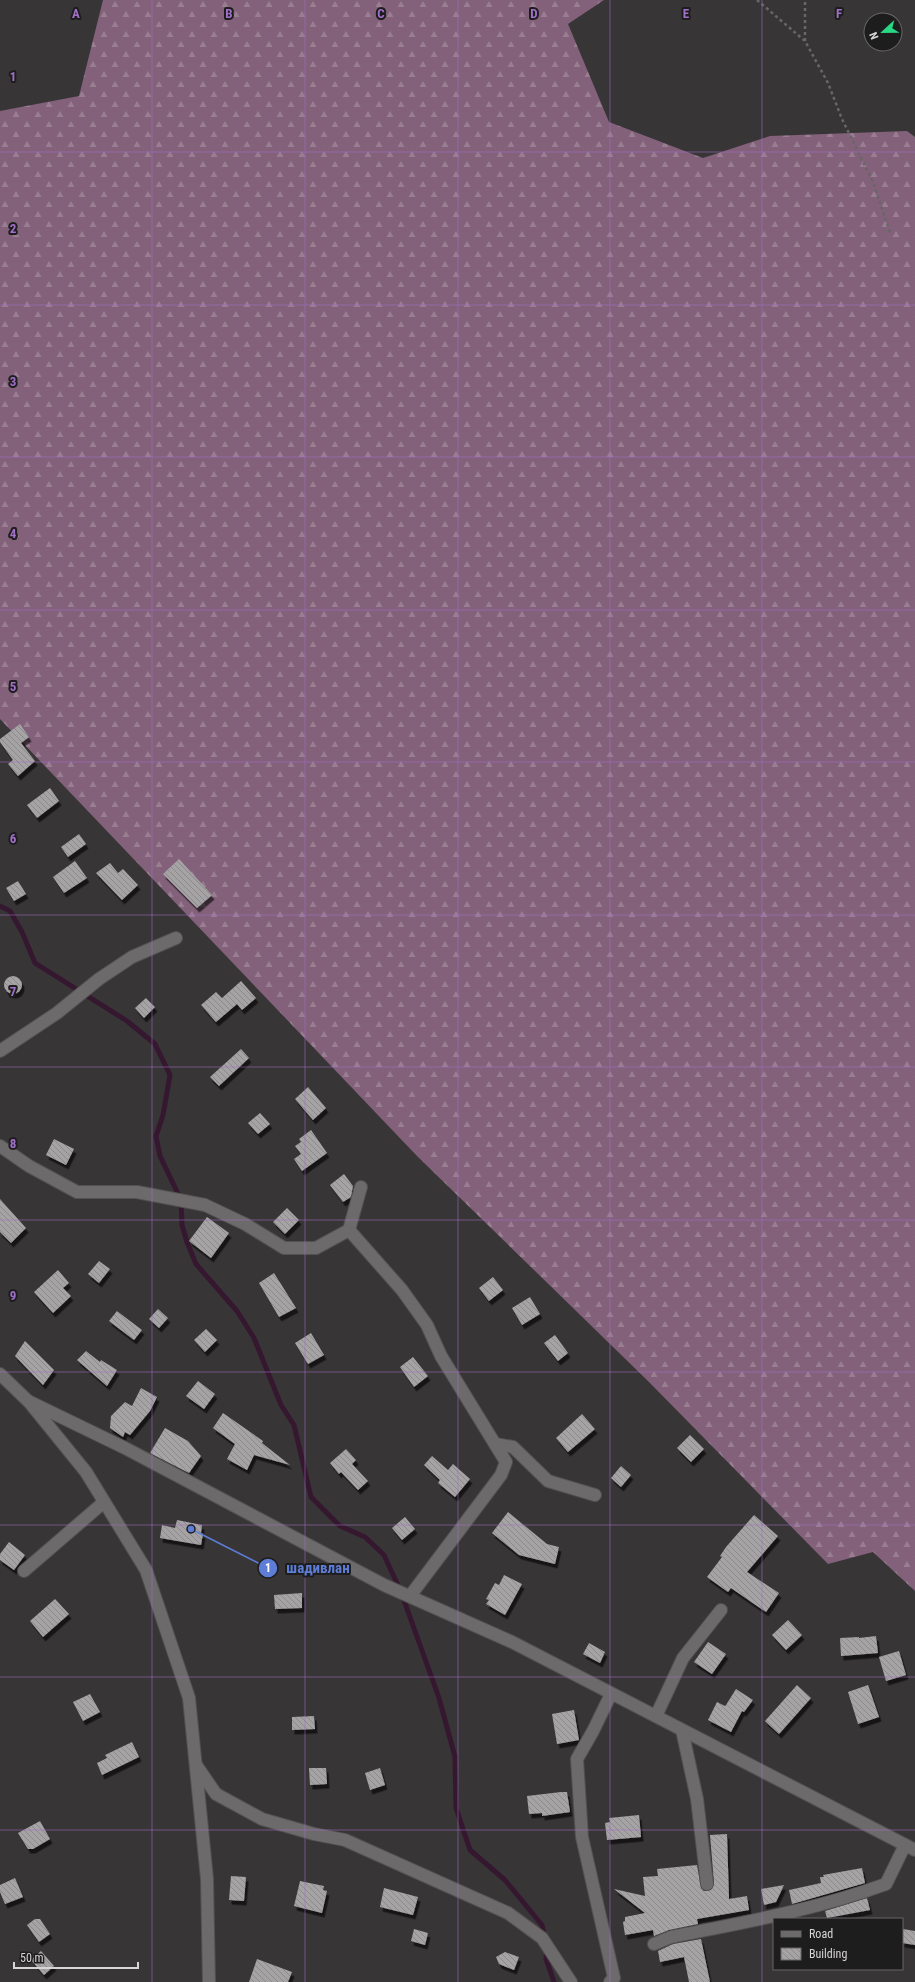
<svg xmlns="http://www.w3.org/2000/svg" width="915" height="1982" font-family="'Roboto Condensed',sans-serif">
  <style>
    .forest { fill: url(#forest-firs) }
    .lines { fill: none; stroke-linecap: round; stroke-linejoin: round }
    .stream { stroke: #35182f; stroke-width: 5 }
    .building { fill: url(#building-back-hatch); filter: url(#shadow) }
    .street-casing { stroke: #535152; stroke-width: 14 }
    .path { stroke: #686667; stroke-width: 2.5; stroke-dasharray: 3 3; stroke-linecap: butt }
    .street { stroke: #6d6a6c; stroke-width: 12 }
    .grid { fill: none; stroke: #a070c8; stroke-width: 1; stroke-opacity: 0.55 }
    .grid-label { font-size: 13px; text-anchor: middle; font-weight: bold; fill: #a070c8; stroke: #1e1d1e; stroke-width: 4; stroke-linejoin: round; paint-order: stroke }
    .leader { fill: none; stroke: #5e7dd7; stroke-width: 1.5 }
    .callout-dot { fill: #5e7dd7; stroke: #1e1d1e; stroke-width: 1.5 }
    .mark-label { font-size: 12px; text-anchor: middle; font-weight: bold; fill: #fff }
    .callout-label { font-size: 15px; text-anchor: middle; font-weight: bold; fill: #5e7dd7; stroke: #1e1d1e; stroke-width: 4; stroke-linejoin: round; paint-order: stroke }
  </style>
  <defs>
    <pattern id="forest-firs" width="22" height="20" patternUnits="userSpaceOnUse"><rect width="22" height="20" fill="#83617a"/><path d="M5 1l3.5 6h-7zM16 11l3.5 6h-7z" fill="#997e92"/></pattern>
    <pattern id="building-back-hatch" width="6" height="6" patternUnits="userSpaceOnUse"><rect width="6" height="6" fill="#a6a3a5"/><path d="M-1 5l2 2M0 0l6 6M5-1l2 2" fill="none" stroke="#8c8a8c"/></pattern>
    <filter id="shadow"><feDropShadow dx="2.5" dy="4.5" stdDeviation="0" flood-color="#0009"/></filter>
  </defs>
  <rect width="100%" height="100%" fill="#383537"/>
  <!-- forest -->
  <polygon class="forest" points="103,0 604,0 568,24 609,122 703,158 770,136 907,131 915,137 915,1591 873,1552 828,1564 649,1382 417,1156 0,719 0,111 79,96"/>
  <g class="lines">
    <!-- stream -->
    <g class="stream">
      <polyline points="0,906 10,911 22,932 35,963 127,1021 155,1044 170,1075 163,1115 156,1136 160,1156 181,1200 182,1225 187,1242 196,1264 237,1311 254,1338 281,1405 294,1425 311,1497 340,1526 365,1537 384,1555 401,1592 439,1698 455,1757 456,1808 470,1850 505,1880 542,1925 545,1937"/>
      <polyline points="547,1949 546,1959 554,1982"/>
    </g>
  </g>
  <!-- building -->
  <g class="building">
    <polygon points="20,724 29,737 21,743 35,761 18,776 8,764 13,760 0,742 0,739"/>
    <polygon points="50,788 59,801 37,818 27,805"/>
    <polygon points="79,834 86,844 68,857 61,847"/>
    <polygon points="179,859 212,895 197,908 163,874"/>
    <polygon points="75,861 87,878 64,893 53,877"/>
    <polygon points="110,863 118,873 123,869 138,885 122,900 96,873"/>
    <polygon points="18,881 26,894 14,901 6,888"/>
    <circle cx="13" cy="985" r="9"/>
    <polygon points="241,981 256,998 242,1010 237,1004 216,1022 201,1005 216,992 222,998"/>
    <polygon points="146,998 155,1007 144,1018 135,1008"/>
    <polygon points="241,1049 249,1058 219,1086 210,1077"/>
    <polygon points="308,1087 326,1108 313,1120 295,1099"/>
    <polygon points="260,1113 270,1124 258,1134 248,1123"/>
    <polygon points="311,1130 327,1153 302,1171 294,1159 301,1154 295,1146 301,1142 299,1139"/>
    <polygon points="54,1139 74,1149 66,1165 46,1155"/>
    <polygon points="344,1174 353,1186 351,1197 343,1202 330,1185"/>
    <polygon points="0,1199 26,1228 11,1243 0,1232"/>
    <polygon points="287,1208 299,1220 285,1234 273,1222"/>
    <polygon points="207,1217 229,1233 211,1258 189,1241"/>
    <polygon points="99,1261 110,1269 99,1283 88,1274"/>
    <polygon points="58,1270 69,1283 63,1288 71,1296 53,1313 34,1292"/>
    <polygon points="274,1273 296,1308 279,1317 259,1283"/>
    <polygon points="493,1277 503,1290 489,1301 479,1288"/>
    <polygon points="530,1297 540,1314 522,1325 512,1308"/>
    <polygon points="158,1309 168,1318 159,1328 149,1319"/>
    <polygon points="117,1311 142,1330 134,1340 109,1321"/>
    <polygon points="206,1329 217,1340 205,1352 194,1340"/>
    <polygon points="311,1333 324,1355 308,1364 295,1343"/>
    <polygon points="555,1335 568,1353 558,1361 544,1343"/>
    <polygon points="25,1341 54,1370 43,1385 15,1356"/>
    <polygon points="86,1351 100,1362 101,1360 117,1370 107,1386 77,1360"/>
    <polygon points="413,1357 428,1376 414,1387 400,1367"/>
    <polygon points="198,1381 215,1394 204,1409 186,1396"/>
    <polygon points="141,1388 157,1397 150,1411 130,1435 125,1432 123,1437 110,1428 111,1416 125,1402 132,1406"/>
    <polygon points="223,1413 263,1441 262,1443 290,1465 254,1455 247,1470 227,1459 235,1444 213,1428"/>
    <polygon points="582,1414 595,1429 568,1452 556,1438"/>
    <polygon points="165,1428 188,1441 201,1456 189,1473 150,1453"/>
    <polygon points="690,1435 704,1449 691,1462 677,1448"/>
    <polygon points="346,1449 356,1460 352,1464 368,1481 358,1490 341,1472 339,1474 330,1463"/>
    <polygon points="432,1456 448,1470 453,1464 470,1479 455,1497 438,1483 440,1480 424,1465"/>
    <polygon points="621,1466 631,1475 621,1487 611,1478"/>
    <polygon points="508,1512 547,1544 559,1547 555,1564 519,1555 492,1533"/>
    <polygon points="754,1515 778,1536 747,1572 779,1593 766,1612 731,1588 728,1592 707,1577 722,1557 720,1556 726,1547"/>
    <polygon points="405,1517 415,1529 402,1540 392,1528"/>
    <polygon points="177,1520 202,1525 201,1533 203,1534 201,1545 160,1538 162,1525 175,1528"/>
    <polygon points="9,1542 25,1555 14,1570 0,1560 0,1554"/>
    <polygon points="504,1575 522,1584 505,1615 486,1604 489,1600 486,1599 495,1583 499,1585"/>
    <polygon points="302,1593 302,1608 275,1609 274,1595"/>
    <polygon points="55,1599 69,1614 43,1637 30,1621"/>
    <polygon points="788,1620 802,1635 786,1650 772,1635"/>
    <polygon points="876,1636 878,1653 841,1656 840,1638 859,1637 859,1638"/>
    <polygon points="708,1642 726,1654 712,1674 694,1662"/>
    <polygon points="589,1643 605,1652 600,1663 583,1654"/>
    <polygon points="899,1651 906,1675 886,1681 879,1657"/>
    <polygon points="797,1685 811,1698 779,1734 765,1721"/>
    <polygon points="868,1685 879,1717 858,1724 848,1692"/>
    <polygon points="736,1689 753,1700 744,1712 742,1711 731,1732 708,1720 717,1702 725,1706 726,1705"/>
    <polygon points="90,1694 100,1712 83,1721 73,1702"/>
    <polygon points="574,1710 579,1740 557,1744 552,1714"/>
    <polygon points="314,1716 315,1729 292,1730 292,1717"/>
    <polygon points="132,1742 139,1757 102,1775 97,1763 107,1758 105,1755"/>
    <polygon points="309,1768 326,1768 327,1784 310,1785"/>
    <polygon points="380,1768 385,1785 370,1790 365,1773"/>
    <polygon points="561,1792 567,1792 570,1812 542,1816 542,1813 529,1814 527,1796"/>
    <polygon points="639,1815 641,1837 607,1840 605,1823 610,1822 609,1818"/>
    <polygon points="40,1821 50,1839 33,1849 28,1849 18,1833"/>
    <polygon points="727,1834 729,1899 747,1896 749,1910 697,1919 698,1924 669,1930 654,1936 653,1930 625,1935 623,1922 625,1921 625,1917 645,1913 614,1889 645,1896 643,1877 658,1876 657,1869 697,1865 701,1888 704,1891 711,1890 714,1883 710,1835"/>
    <polygon points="862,1868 865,1883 792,1904 789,1890 821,1883 820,1877 824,1877 823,1875"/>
    <polygon points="231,1876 246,1877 244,1901 229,1900"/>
    <polygon points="15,1878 23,1897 5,1904 0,1892 0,1885"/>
    <polygon points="300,1881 324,1886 323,1890 327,1891 322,1913 294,1906"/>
    <polygon points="784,1885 776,1902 764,1905 761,1889"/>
    <polygon points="384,1888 418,1897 413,1915 380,1907"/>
    <polygon points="867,1898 870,1910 827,1918 825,1911"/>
    <polygon points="35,1919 40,1919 50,1934 39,1942 27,1925"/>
    <polygon points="414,1929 428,1933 425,1945 411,1941"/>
    <polygon points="903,1929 915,1931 915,1945 902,1943"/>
    <polygon points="701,1939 710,1982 689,1982 684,1957 660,1962 658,1951 673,1944"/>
    <polygon points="41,1951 54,1966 44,1975 31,1960"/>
    <polygon points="505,1952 519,1957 514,1970 499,1964 496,1957"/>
    <polygon points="257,1959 292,1972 288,1982 249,1982"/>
  </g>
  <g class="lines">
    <defs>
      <g id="street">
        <polyline points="0,1051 57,1013 99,979 132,957 176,938"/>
        <polyline points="0,1146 29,1166 77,1192 137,1192 205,1205 245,1224 284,1248 316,1248 349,1230 361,1187"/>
        <polyline points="349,1230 402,1290 427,1325 441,1356 506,1462 501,1475 410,1596"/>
        <polyline points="0,1374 28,1401 125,1448 384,1585 512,1642 915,1850"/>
        <polyline points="30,1403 86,1472 146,1570 189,1698 207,1879 209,1982"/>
        <polyline points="495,1444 513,1447 548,1481 595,1495"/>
        <polyline points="24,1571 104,1502"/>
        <polyline points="656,1716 683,1658 721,1610"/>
        <polyline points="682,1730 697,1799 707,1884"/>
        <polyline points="196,1765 216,1794 262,1819 314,1834 345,1840 508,1913 542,1938 571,1982"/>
        <path d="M654,1944L671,1937C745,1922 815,1910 886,1884L905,1845"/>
        <polyline points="610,1982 614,1978 582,1837 577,1759 593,1731 611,1694"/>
      </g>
    </defs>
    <!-- street casing -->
    <use href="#street" class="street-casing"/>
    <!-- path -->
    <g class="path">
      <polyline points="757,0 805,41 828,83 842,119 873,182 891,235"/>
      <polyline points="805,41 805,0"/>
    </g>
    <!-- street -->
    <use href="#street" class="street"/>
  </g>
  <!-- grid -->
  <path class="grid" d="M152,0V1982M305,0V1982M458,0V1982M610,0V1982M762,0V1982M0,152H915M0,305H915M0,457H915M0,610H915M0,762H915M0,915H915M0,1067H915M0,1220H915M0,1372H915M0,1525H915M0,1677H915M0,1830H915"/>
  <g class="grid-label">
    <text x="76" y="18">A</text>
    <text x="229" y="18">B</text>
    <text x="381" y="18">C</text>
    <text x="534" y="18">D</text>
    <text x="686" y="18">E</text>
    <text x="839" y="18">F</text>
    <text x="13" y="81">1</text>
    <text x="13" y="233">2</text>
    <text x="13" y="386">3</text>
    <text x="13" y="538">4</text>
    <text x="13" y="691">5</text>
    <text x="13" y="843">6</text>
    <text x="13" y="996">7</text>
    <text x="13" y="1148">8</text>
    <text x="13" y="1300">9</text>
  </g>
  <!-- callouts -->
  <path class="leader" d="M191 1529L268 1568"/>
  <g class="callout-dot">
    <circle cx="191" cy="1529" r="4"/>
    <circle cx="268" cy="1568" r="10"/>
  </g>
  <g class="mark-label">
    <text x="268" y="1572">1</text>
  </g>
  <g class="callout-label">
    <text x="318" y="1573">шадивлан</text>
  </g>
  <!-- legend -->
  <rect x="773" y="1918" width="130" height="52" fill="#1e1d1e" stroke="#686768"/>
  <rect x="781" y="1931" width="20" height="6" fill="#6d6a6c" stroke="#686768"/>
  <text x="809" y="1938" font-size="12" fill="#d7d5d6">Road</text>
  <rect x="781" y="1948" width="20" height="12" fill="url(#building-back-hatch)" stroke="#686768"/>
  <text x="809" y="1958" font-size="12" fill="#d7d5d6">Building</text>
  <!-- north arrow -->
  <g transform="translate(883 32) rotate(248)"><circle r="19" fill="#1e1d1e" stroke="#686768"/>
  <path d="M0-3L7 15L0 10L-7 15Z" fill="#27d885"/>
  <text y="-6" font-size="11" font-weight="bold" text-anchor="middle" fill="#d7d5d6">N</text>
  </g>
  <!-- scale -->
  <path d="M14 1962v6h124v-6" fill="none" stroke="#d7d5d6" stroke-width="2"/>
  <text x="20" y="1962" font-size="12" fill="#d7d5d6" stroke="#1e1d1e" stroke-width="3" paint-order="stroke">50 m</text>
</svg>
